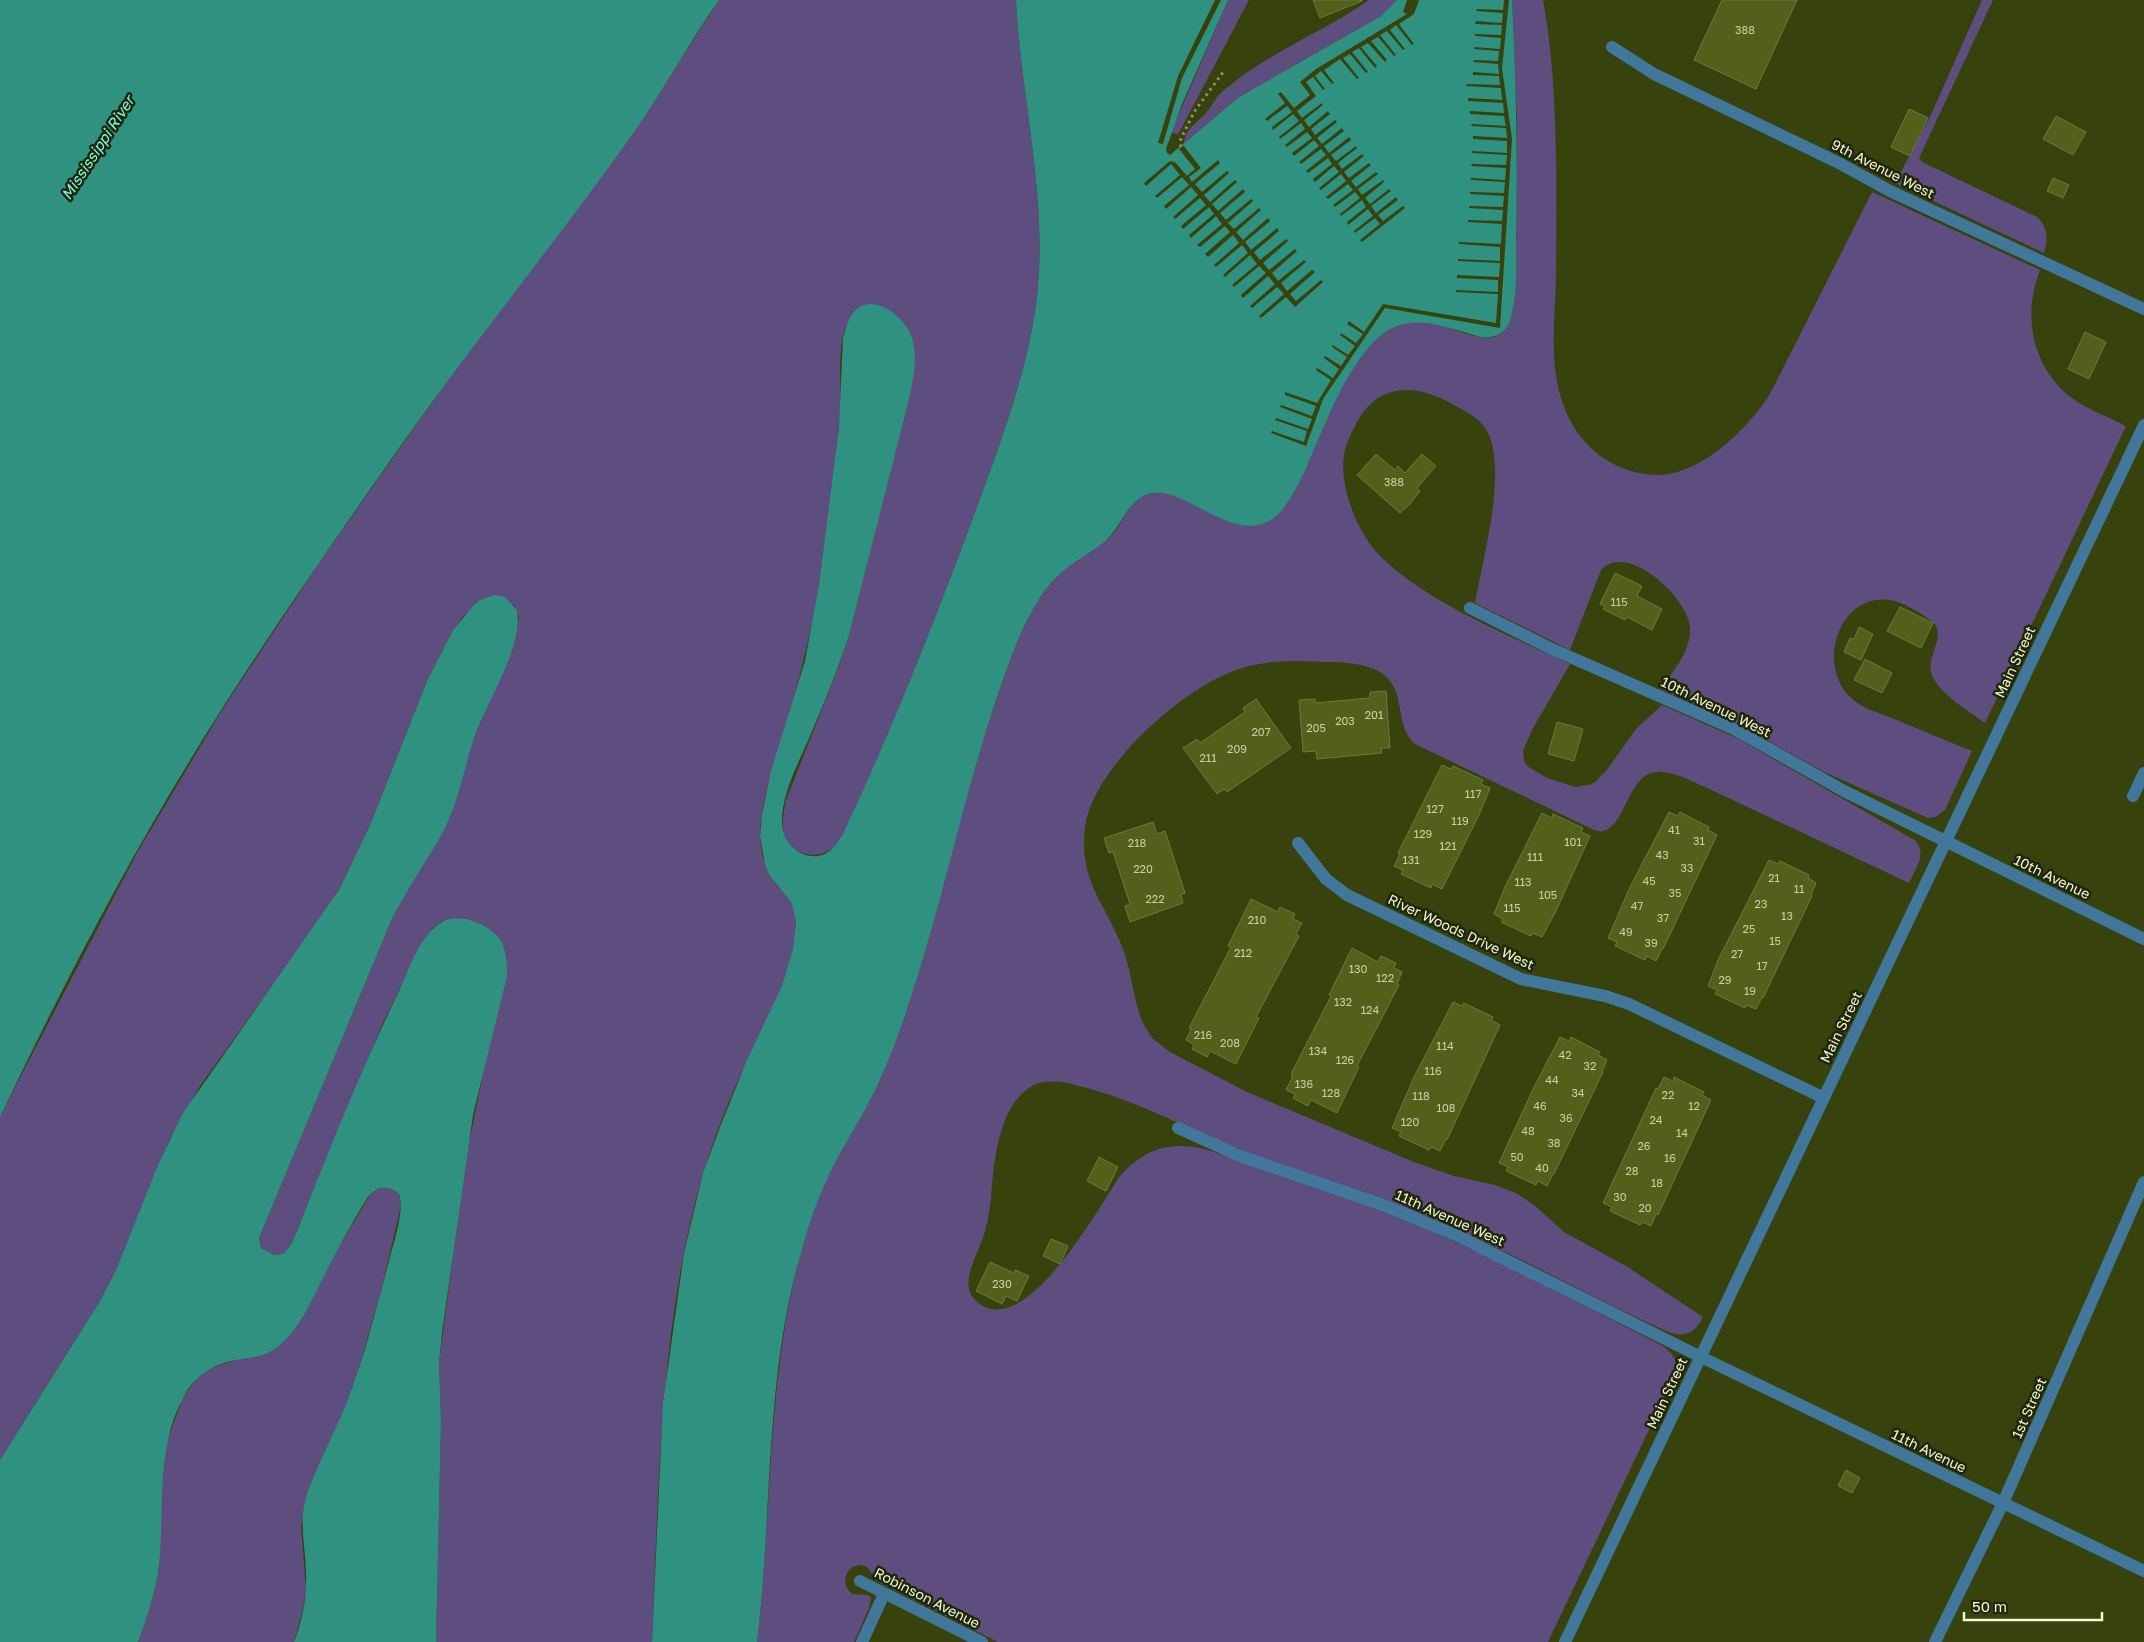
<svg xmlns="http://www.w3.org/2000/svg" width="2144" height="1642" font-family="'Golos Text',sans-serif">
  <style>
    .green { fill: #5e4d7f }
    .water { fill: #2f9281 }
    .pier { fill: #38420c }
    .building { fill: #53601b; stroke: #6c7a37 }
    .lines { fill: none; stroke-linecap: round; stroke-linejoin: round }
    .path { stroke: #8c9669; stroke-width: 3; stroke-dasharray: 2.5 4; stroke-linecap: butt }
    .minor { stroke: #41779a; stroke-width: 12 }
    .labels { text-anchor: middle; stroke-width: 5; stroke-linejoin: round; paint-order: stroke }
    .number-label { font-size: 11px; fill: #c8d2a6 }
    .street-label { font-size: 14px; fill: #eff8d5; stroke: #21260a }
    .water-label { font-size: 15px; font-style: italic; fill: #81fee6; stroke: #21260a }
  </style>
  <rect width="100%" height="100%" fill="#38420c"/>
  <!-- green -->
  <g class="green">
    <path d="M719,0H1016C1021,99 1048,197 1037,296C1029,370 997,453 971,523C932,628 891,732 844,834C840,840 837,845 831,849C815,861 790,854 784,834C781,823 784,811 786,800L839,666L849,635L913,378L872,304C859,305 852,313 847,324C836,348 842,388 840,415C835,479 827,545 815,609C806,653 795,695 782,738C773,770 761,800 760,833C760,852 765,871 777,885C782,890 787,895 790,901C798,915 796,934 793,949C786,989 764,1024 748,1059C730,1097 714,1137 702,1177C659,1328 659,1486 652,1642H436L441,1420L439,1363L466,1158L484,1069L462,918L441,922L432,929L417,953L383,1023L291,1245L283,1254L274,1255L261,1248L259,1238L391,921L402,898L450,817L474,737L516,636L519,617L514,605L465,614L453,630L427,681L371,823L339,890L311,932L200,1086L170,1139L117,1268L100,1301L0,1460V1117L16,1085L138,851L222,710L317,566L406,439L466,355L632,134Z"/>
    <polygon points="1228,0 1249,0 1180,131 1177,134 1171,132"/>
    <path d="M1369,0H1397L1381,16L1239,97L1184,143C1185,129 1197,123 1206,113C1212,106 1215,98 1222,92C1266,53 1322,33 1369,0Z"/>
    <path d="M1512,0H1543L1544,5C1559,92 1556,182 1556,270C1556,315 1547,366 1565,409C1579,446 1613,473 1654,475C1699,477 1747,430 1770,394L1872,192L2040,270C2022,315 2032,368 2072,398C2088,410 2109,417 2126,426L1985,723C1969,711 1937,693 1931,672C1927,655 1949,632 1930,620C1919,612 1903,602 1890,600C1838,593 1816,666 1851,698C1862,708 1878,713 1892,718C1918,729 1945,740 1972,751L1945,810L1936,817L1928,818L1822,771L1737,723L1660,689C1673,672 1691,651 1690,628C1689,599 1628,541 1601,570L1570,650L1475,603C1483,558 1506,477 1489,435C1482,419 1466,411 1452,404C1413,382 1375,383 1354,428C1350,436 1345,446 1344,456C1339,487 1358,534 1380,556C1429,604 1509,635 1570,664L1533,728L1523,751L1524,761L1527,766L1547,778L1575,787L1589,785L1595,782L1606,771L1636,729L1662,705L1739,739L1916,841C1927,854 1915,870 1909,883L1703,786C1688,780 1672,770 1655,772C1625,776 1624,841 1594,830L1415,744C1394,726 1407,692 1383,674C1367,663 1343,662 1324,662C1291,660 1255,660 1224,675C1174,697 1092,771 1085,827C1078,885 1109,906 1125,955C1132,977 1134,1000 1142,1021L1152,1038L1170,1052L1249,1093L1414,1162L1454,1176L1495,1185L1518,1194L1534,1205L1564,1232L1626,1266L1703,1317C1696,1332 1687,1337 1671,1333C1598,1302 1529,1260 1456,1230C1386,1200 1312,1180 1242,1151C1189,1129 1136,1100 1079,1086C1066,1082 1047,1079 1034,1085C998,1103 994,1163 991,1197C990,1209 988,1220 985,1231C981,1250 957,1283 975,1300C1023,1347 1100,1205 1120,1176C1146,1147 1173,1140 1211,1151L1404,1218L1497,1261L1661,1345C1672,1352 1678,1360 1676,1373L1548,1642H998L880,1583C869,1575 870,1558 851,1568C843,1576 843,1586 852,1594L868,1595L871,1599L869,1608L854,1642H757C771,1526 767,1409 791,1294C800,1252 811,1209 831,1170C853,1127 879,1087 895,1041C934,933 956,821 992,712C1006,672 1019,628 1043,593C1056,575 1071,563 1089,551C1096,546 1105,543 1111,536C1124,523 1128,502 1146,494C1168,484 1207,514 1229,521C1240,525 1251,526 1262,524C1277,505 1293,486 1306,466C1311,457 1315,445 1320,435C1337,395 1361,333 1409,322C1439,315 1466,342 1495,337L1516,258L1517,124Z"/>
    <path d="M1982,0H1993L1919,158L1922,162L2037,217C2048,227 2048,239 2044,253L1895,183L1930,117Z"/>
    <polygon points="384,1187 393,1189 399,1194 401,1206 380,1295 358,1371 347,1403 317,1470 301,1526 306,1589 303,1609 294,1642 138,1642 154,1594 159,1567 161,1482 166,1444 183,1397 198,1377 209,1369 281,1344 287,1337 304,1313 338,1249 370,1195 376,1190"/>
  </g>
  <!-- water -->
  <g class="water">
    <path d="M0,0H719C688,44 663,91 632,135C558,239 478,337 404,441C331,545 258,649 192,757C121,873 58,995 0,1117Z"/>
    <path d="M1016,0H1228L1182,104L1166,149L1167,153L1170,155L1239,97L1381,16L1397,0H1512C1516,79 1518,158 1516,237C1516,264 1518,295 1510,320C1507,328 1505,331 1497,335C1487,340 1477,336 1467,333C1419,318 1392,313 1359,360C1343,382 1332,408 1321,433C1310,457 1293,508 1269,521C1229,544 1177,477 1143,496C1125,506 1120,530 1103,543C1078,561 1060,568 1041,596C1019,629 1006,671 993,709C966,791 948,875 923,958C909,1004 895,1050 873,1094C860,1121 842,1147 829,1175C817,1200 808,1226 801,1253C764,1379 773,1513 757,1642H652L663,1403L684,1253L703,1173L720,1127L747,1060L782,986L793,949L796,923L794,912L791,902L770,876L765,865L760,836L762,814L771,771L805,661L819,585L839,428L843,338C846,328 848,317 856,310C875,292 907,319 912,338C918,358 913,380 909,399L849,635C838,670 824,703 810,736C799,762 781,794 782,824C783,842 798,858 818,856C830,854 837,844 843,834C891,732 932,628 971,523C997,453 1029,370 1037,296C1048,197 1021,99 1016,0Z"/>
    <path d="M494,595L505,597L517,610C524,647 486,702 474,738C464,769 458,803 443,832C426,862 406,890 391,921L259,1238L261,1248L274,1255L283,1254L291,1245C303,1218 313,1189 325,1161C348,1104 372,1047 399,991C409,969 419,938 439,924C455,913 475,920 489,929C506,940 507,957 507,976L473,1115L442,1333L439,1363L441,1420L436,1642H294C303,1619 307,1596 306,1572C305,1540 297,1517 310,1486C321,1458 335,1431 347,1402C365,1355 377,1306 390,1257C394,1241 405,1209 399,1194C387,1183 375,1187 366,1200C351,1225 337,1250 324,1276C311,1301 299,1331 276,1348C264,1357 250,1357 236,1360C213,1364 193,1377 183,1398C155,1451 165,1508 159,1565C156,1592 147,1617 138,1642H0V1460L100,1301L117,1268L158,1165L183,1113L339,890L371,823L427,681L453,630L474,605L480,600Z"/>
  </g>
  <!-- pier -->
  <g class="pier">
    <polygon points="1215,0 1221,0 1182,78 1163,144 1158,143 1178,76"/>
    <polygon points="1407,0 1419,0 1414,14 1399,24 1414,44 1412,45 1396,25 1390,30 1405,49 1403,50 1387,31 1380,35 1396,55 1394,56 1378,37 1371,41 1387,60 1385,62 1368,43 1361,47 1377,66 1375,68 1359,48 1352,52 1368,72 1366,73 1350,54 1343,58 1359,78 1357,79 1340,59 1324,70 1334,83 1332,84 1321,71 1315,76 1325,89 1323,90 1313,77 1306,82 1316,96 1297,111 1302,118 1322,103 1323,105 1304,120 1309,127 1328,111 1330,114 1311,129 1315,135 1335,120 1337,122 1317,138 1322,144 1342,128 1344,131 1324,146 1329,153 1349,137 1351,140 1331,155 1336,161 1356,146 1357,148 1338,163 1342,169 1362,154 1364,156 1344,172 1349,178 1369,163 1371,165 1351,181 1356,187 1376,172 1378,174 1358,189 1362,195 1383,180 1384,182 1365,198 1370,204 1389,189 1391,191 1371,206 1376,213 1396,197 1398,200 1378,215 1383,221 1403,206 1405,208 1362,242 1360,240 1380,224 1375,218 1355,233 1354,231 1373,216 1368,209 1348,225 1347,222 1366,207 1362,200 1341,216 1340,214 1360,198 1355,192 1335,207 1333,205 1353,190 1348,184 1328,199 1326,197 1346,181 1341,174 1321,190 1319,188 1339,172 1334,166 1315,182 1313,179 1332,164 1328,158 1308,173 1306,171 1326,155 1321,149 1301,164 1299,162 1319,146 1314,140 1294,156 1292,153 1312,138 1307,132 1287,147 1285,145 1305,129 1301,123 1280,139 1279,137 1299,121 1293,114 1273,130 1272,127 1292,112 1287,106 1267,121 1265,119 1285,103 1278,94 1281,92 1294,108 1310,95 1300,82 1316,69 1407,14 1403,12"/>
    <polygon points="1504,0 1509,0 1502,68 1512,139 1500,328 1385,308 1323,399 1306,446 1271,433 1272,431 1304,442 1307,431 1275,420 1276,418 1308,429 1312,419 1280,407 1281,405 1312,416 1316,406 1285,395 1285,392 1317,403 1331,380 1316,370 1317,368 1333,378 1339,369 1324,358 1325,356 1341,366 1347,357 1332,347 1333,345 1348,355 1355,346 1340,335 1341,333 1356,343 1363,334 1347,324 1349,321 1364,332 1383,304 1496,323 1498,294 1456,292 1456,290 1498,292 1498,280 1457,278 1457,275 1499,277 1500,263 1458,261 1458,259 1500,261 1500,247 1459,244 1459,242 1501,244 1502,224 1468,222 1468,220 1502,221 1503,210 1469,208 1469,206 1503,207 1504,196 1470,194 1470,192 1504,193 1505,182 1471,180 1471,178 1505,180 1506,168 1471,166 1472,164 1506,165 1507,155 1472,153 1472,151 1507,153 1507,141 1473,139 1473,136 1507,138 1506,128 1471,126 1472,124 1506,126 1504,116 1470,114 1470,111 1504,113 1503,103 1468,101 1468,98 1502,100 1501,88 1466,86 1467,84 1500,85 1499,76 1473,75 1473,72 1499,74 1498,64 1473,62 1474,60 1498,61 1499,51 1474,49 1474,47 1500,49 1501,38 1475,36 1475,34 1501,35 1502,25 1475,24 1476,21 1502,23 1503,13 1476,11 1477,9 1503,10"/>
    <polygon points="1183,145 1201,168 1189,177 1192,182 1218,160 1220,163 1195,184 1202,192 1227,171 1229,173 1204,195 1210,202 1235,180 1237,182 1212,204 1218,211 1243,189 1245,192 1220,213 1226,220 1251,199 1253,201 1228,223 1234,229 1259,208 1261,210 1236,232 1243,240 1268,218 1270,221 1245,242 1251,250 1277,228 1279,231 1254,252 1260,260 1286,239 1288,241 1263,263 1269,270 1295,249 1297,251 1272,273 1278,281 1304,260 1306,262 1281,283 1287,291 1312,270 1315,272 1290,294 1296,301 1321,280 1323,282 1295,307 1286,297 1261,318 1259,316 1284,294 1277,287 1252,308 1250,306 1275,284 1268,276 1243,298 1241,295 1266,273 1259,266 1234,287 1232,285 1257,264 1250,255 1225,277 1223,275 1248,253 1242,245 1216,267 1214,265 1239,243 1233,235 1208,257 1205,254 1230,232 1225,226 1200,247 1197,245 1222,224 1216,216 1191,238 1189,235 1214,214 1209,207 1183,229 1181,226 1206,205 1200,198 1175,219 1173,217 1198,195 1191,187 1166,209 1164,206 1189,185 1182,177 1157,198 1155,196 1180,175 1171,164 1146,186 1144,183 1170,161 1175,162 1187,176 1195,169 1179,149"/>
  </g>
  <!-- building -->
  <g class="building">
    <polygon points="1313,0 1362,0 1362,1 1320,18"/>
    <polygon points="1722,0 1797,0 1756,89 1694,60"/>
    <polygon points="1909,109 1928,118 1910,156 1891,147"/>
    <polygon points="2056,116 2086,132 2073,155 2043,139"/>
    <polygon points="2053,178 2069,185 2063,198 2047,191"/>
    <polygon points="2085,332 2106,342 2089,379 2068,369"/>
    <polygon points="1376,454 1395,470 1398,466 1405,473 1422,454 1436,466 1417,488 1420,491 1411,503 1400,513 1357,475"/>
    <polygon points="1615,573 1642,586 1637,596 1662,609 1652,630 1627,617 1625,620 1603,609 1605,606 1600,604"/>
    <polygon points="1900,607 1933,623 1921,648 1887,631"/>
    <polygon points="1859,627 1873,634 1861,660 1844,652 1850,638 1854,639"/>
    <polygon points="1865,659 1892,673 1882,693 1854,680"/>
    <polygon points="1386,691 1390,748 1381,748 1382,753 1317,759 1316,751 1303,752 1299,700 1315,699 1315,703 1370,698 1370,692"/>
    <polygon points="1256,699 1291,748 1227,792 1224,789 1217,794 1183,748 1197,739 1200,743 1245,712 1243,708"/>
    <polygon points="1557,722 1583,729 1574,761 1548,754"/>
    <polygon points="1442,765 1451,769 1453,766 1483,780 1481,784 1490,788 1479,815 1442,889 1432,884 1431,888 1401,874 1403,870 1394,866 1400,854 1398,853"/>
    <polygon points="1669,812 1678,816 1680,812 1695,820 1709,827 1708,830 1717,835 1663,949 1662,949 1656,961 1647,956 1645,960 1615,946 1617,942 1608,938 1630,887"/>
    <polygon points="1542,813 1552,818 1553,814 1583,828 1581,832 1590,836 1555,913 1542,937 1533,933 1531,936 1501,922 1503,919 1494,914 1505,887"/>
    <polygon points="1153,822 1157,834 1165,831 1185,893 1181,894 1183,903 1130,922 1125,906 1130,904 1113,852 1109,853 1104,838"/>
    <polygon points="1769,860 1778,864 1780,861 1809,875 1808,878 1816,883 1811,895 1812,896 1763,998 1762,997 1756,1009 1746,1005 1745,1008 1715,994 1717,990 1708,986 1718,960"/>
    <polygon points="1251,899 1278,912 1280,907 1295,914 1293,919 1302,923 1296,934 1299,936 1256,1017 1259,1018 1236,1064 1210,1051 1207,1057 1192,1049 1194,1045 1186,1040 1191,1029 1189,1028 1231,947 1228,946"/>
    <polygon points="1352,948 1378,962 1381,956 1396,963 1394,968 1402,972 1397,984 1399,985 1357,1066 1359,1067 1337,1113 1311,1100 1308,1106 1293,1098 1295,1094 1286,1090 1292,1078 1292,1072 1331,996 1329,995"/>
    <polygon points="1453,1002 1462,1006 1464,1003 1493,1017 1491,1020 1500,1025 1447,1140 1446,1139 1440,1151 1431,1147 1429,1150 1399,1136 1401,1132 1392,1128 1414,1077"/>
    <polygon points="1560,1037 1569,1041 1571,1037 1600,1052 1598,1055 1607,1060 1602,1072 1603,1072 1554,1174 1553,1174 1547,1186 1538,1181 1536,1185 1506,1171 1508,1167 1499,1163 1534,1087"/>
    <polygon points="1664,1077 1673,1081 1674,1077 1704,1092 1702,1095 1711,1100 1658,1215 1656,1214 1651,1226 1642,1222 1640,1225 1610,1211 1612,1207 1603,1203 1656,1088 1658,1089"/>
    <polygon points="1099,1157 1118,1167 1106,1191 1087,1181"/>
    <polygon points="1051,1239 1068,1246 1060,1264 1043,1256"/>
    <polygon points="990,1262 1014,1273 1015,1270 1029,1276 1017,1301 1006,1296 1002,1304 976,1291"/>
    <polygon points="1846,1470 1860,1478 1852,1493 1838,1486"/>
  </g>
  <g class="lines">
    <!-- path -->
    <polyline class="path" points="1181,147 1180,141 1194,112 1224,71"/>
    <!-- minor -->
    <g class="minor">
      <polyline points="1612,47 1654,74 1839,163 1890,191 2144,309"/>
      <polyline points="1470,608 1552,649 1734,729 1844,791 2144,939"/>
      <polyline points="2133,796 2144,773"/>
      <polyline points="1298,843 1326,879 1347,895 1521,979 1605,996 1629,1004 1824,1098"/>
      <polyline points="1178,1128 1240,1156 1383,1205 1458,1236 1701,1357 2144,1571"/>
      <polyline points="860,1581 982,1642"/>
      <polyline points="862,1642 884,1594"/>
      <polyline points="1565,1642 2144,425"/>
      <polyline points="1935,1642 2003,1503 2144,1182"/>
    </g>
  </g>
  <g class="labels">
    <!-- number labels -->
    <g class="number-label">
      <text x="1745" y="34">388</text>
      <text x="1394" y="486">388</text>
      <text x="1619" y="606">115</text>
      <text x="1374" y="719">201</text>
      <text x="1345" y="725">203</text>
      <text x="1316" y="732">205</text>
      <text x="1261" y="736">207</text>
      <text x="1237" y="753">209</text>
      <text x="1208" y="762">211</text>
      <text x="1473" y="798">117</text>
      <text x="1435" y="813">127</text>
      <text x="1460" y="825">119</text>
      <text x="1674" y="834">41</text>
      <text x="1423" y="838">129</text>
      <text x="1699" y="845">31</text>
      <text x="1573" y="846">101</text>
      <text x="1137" y="847">218</text>
      <text x="1448" y="850">121</text>
      <text x="1662" y="859">43</text>
      <text x="1535" y="861">111</text>
      <text x="1411" y="864">131</text>
      <text x="1687" y="872">33</text>
      <text x="1143" y="873">220</text>
      <text x="1774" y="882">21</text>
      <text x="1649" y="885">45</text>
      <text x="1523" y="886">113</text>
      <text x="1799" y="893">11</text>
      <text x="1675" y="897">35</text>
      <text x="1548" y="899">105</text>
      <text x="1155" y="903">222</text>
      <text x="1761" y="908">23</text>
      <text x="1637" y="910">47</text>
      <text x="1512" y="912">115</text>
      <text x="1787" y="920">13</text>
      <text x="1663" y="922">37</text>
      <text x="1257" y="924">210</text>
      <text x="1749" y="933">25</text>
      <text x="1626" y="936">49</text>
      <text x="1775" y="945">15</text>
      <text x="1651" y="947">39</text>
      <text x="1243" y="957">212</text>
      <text x="1737" y="958">27</text>
      <text x="1762" y="970">17</text>
      <text x="1358" y="973">130</text>
      <text x="1385" y="982">122</text>
      <text x="1725" y="984">29</text>
      <text x="1750" y="995">19</text>
      <text x="1343" y="1006">132</text>
      <text x="1370" y="1014">124</text>
      <text x="1203" y="1039">216</text>
      <text x="1230" y="1047">208</text>
      <text x="1445" y="1050">114</text>
      <text x="1318" y="1055">134</text>
      <text x="1565" y="1059">42</text>
      <text x="1345" y="1064">126</text>
      <text x="1590" y="1070">32</text>
      <text x="1433" y="1075">116</text>
      <text x="1552" y="1084">44</text>
      <text x="1304" y="1088">136</text>
      <text x="1331" y="1097">128</text>
      <text x="1578" y="1097">34</text>
      <text x="1668" y="1099">22</text>
      <text x="1421" y="1100">118</text>
      <text x="1540" y="1110">46</text>
      <text x="1694" y="1110">12</text>
      <text x="1446" y="1112">108</text>
      <text x="1566" y="1122">36</text>
      <text x="1656" y="1124">24</text>
      <text x="1410" y="1126">120</text>
      <text x="1528" y="1135">48</text>
      <text x="1682" y="1137">14</text>
      <text x="1554" y="1147">38</text>
      <text x="1644" y="1150">26</text>
      <text x="1517" y="1161">50</text>
      <text x="1670" y="1162">16</text>
      <text x="1542" y="1172">40</text>
      <text x="1632" y="1175">28</text>
      <text x="1657" y="1187">18</text>
      <text x="1620" y="1201">30</text>
      <text x="1645" y="1212">20</text>
      <text x="1002" y="1288">230</text>
    </g>
    <!-- street labels -->
    <g class="street-label">
      <text transform="translate(1883 169) rotate(27)" y="5">9th Avenue West</text>
      <text transform="translate(2015 662) rotate(-65)" y="5">Main Street</text>
      <text transform="translate(1716 707) rotate(26)" y="5">10th Avenue West</text>
      <text transform="translate(2052 877) rotate(26)" y="5">10th Avenue</text>
      <text transform="translate(1461 932) rotate(25)" y="5">River Woods Drive West</text>
      <text transform="translate(1841 1027) rotate(-64)" y="5">Main Street</text>
      <text transform="translate(1450 1218) rotate(24)" y="5">11th Avenue West</text>
      <text transform="translate(1667 1393) rotate(-65)" y="5">Main Street</text>
      <text transform="translate(2029 1408) rotate(-66)" y="5">1st Street</text>
      <text transform="translate(1929 1451) rotate(26)" y="5">11th Avenue</text>
      <text transform="translate(927 1598) rotate(27)" y="5">Robinson Avenue</text>
    </g>
    <!-- water labels -->
    <g class="water-label">
      <text transform="translate(98 148) rotate(-57)" y="5">Mississippi River</text>
    </g>
  </g>
  <!-- scale -->
  <path d="M1964 1612v8h138v-8" fill="none" stroke="#eff8d5" stroke-width="2.5"/>
  <text x="1972" y="1612" font-size="15" fill="#eff8d5" stroke="#21260a" stroke-width="4" paint-order="stroke">50 m</text>
</svg>
